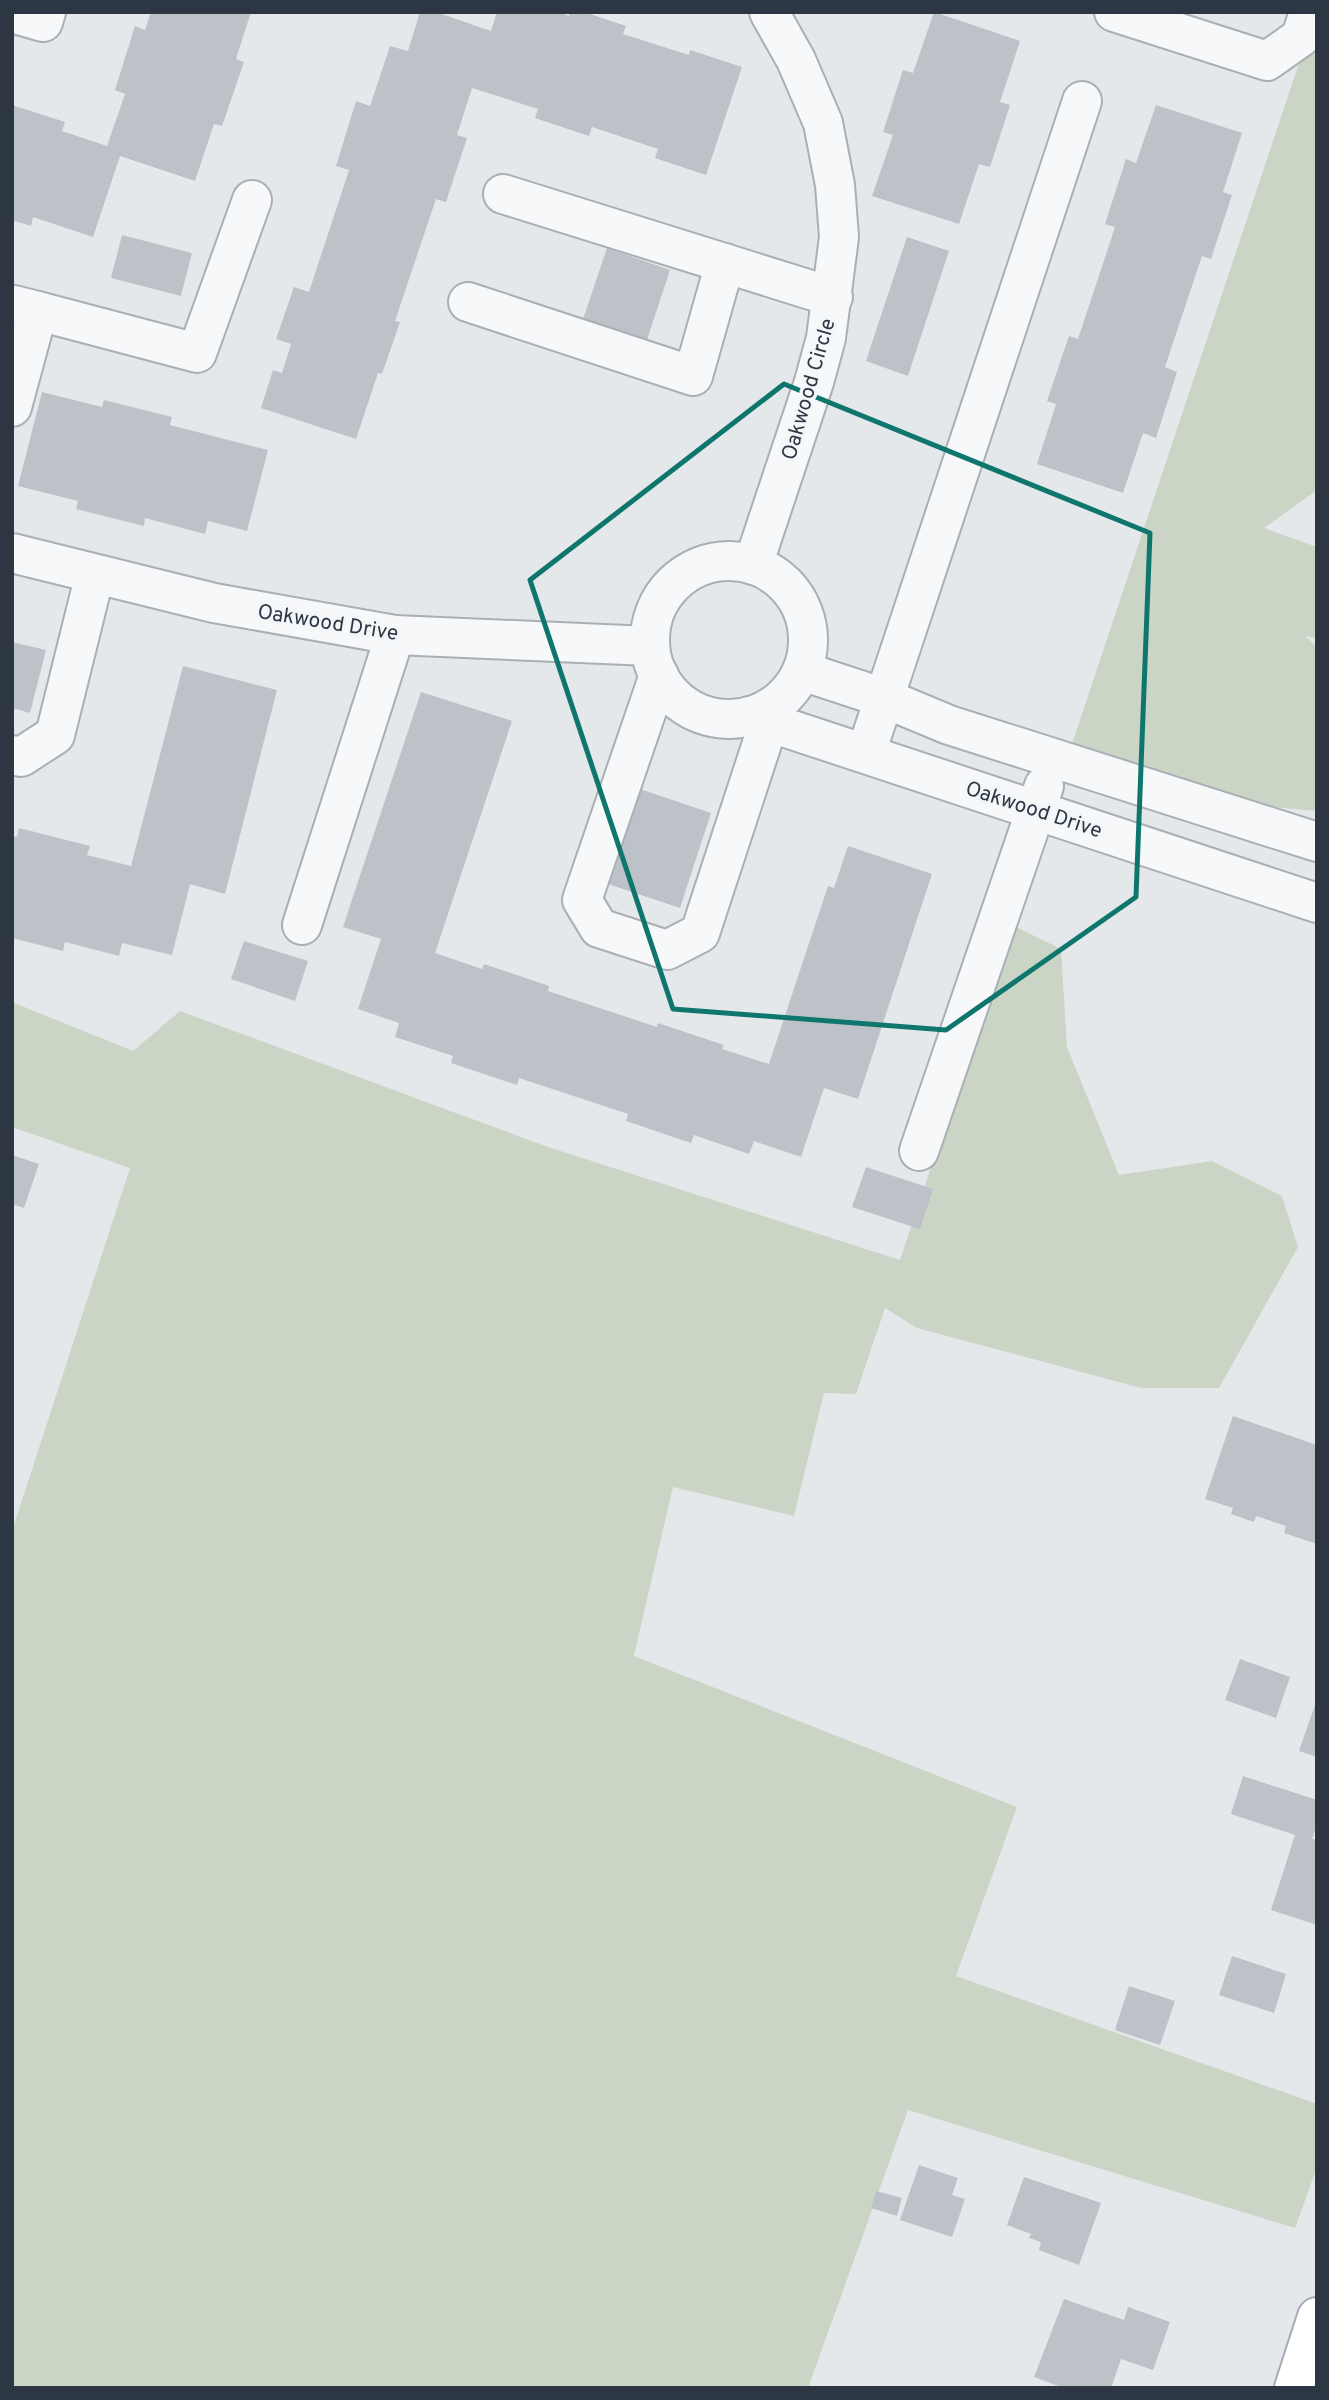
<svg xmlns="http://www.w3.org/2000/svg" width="1329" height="2400" font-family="Overpass,sans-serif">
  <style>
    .green { fill: #cbd5c6 }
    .building { fill: #bcc2c8 }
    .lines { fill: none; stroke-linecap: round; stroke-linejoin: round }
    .minor-casing { stroke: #aaafb5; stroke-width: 42 }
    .major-casing { stroke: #a5adb6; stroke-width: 42 }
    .minor { stroke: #f7f8fa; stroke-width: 38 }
    .major { stroke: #fff; stroke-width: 38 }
    .marked { fill: none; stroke: #0f766e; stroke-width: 5; stroke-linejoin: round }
    .labels { text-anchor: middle; stroke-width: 7; stroke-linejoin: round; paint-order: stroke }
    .street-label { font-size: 21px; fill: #2d3743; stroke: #f4f7f9 }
  </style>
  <rect width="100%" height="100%" fill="#e5e8eb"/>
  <!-- green -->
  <g class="green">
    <polygon points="1316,12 1317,490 1264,528 1317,547 1317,638 1305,636 1317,647 1317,811 1260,806 1072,744"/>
    <polygon points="1012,925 1061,949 1067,1047 1119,1175 1212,1161 1282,1196 1298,1247 1219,1388 1141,1388 917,1328 885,1308 856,1394 824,1393 794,1516 673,1487 634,1656 1017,1807 956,1976 1317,2104 1317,2167 1295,2228 908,2110 808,2388 12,2388 12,1531 130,1168 12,1127 12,1002 133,1051 180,1011 548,1147 900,1260"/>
  </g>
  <!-- building -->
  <g class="building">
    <polygon points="151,12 251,12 236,59 244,62 222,126 214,124 195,181 120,156 93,237 33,217 31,226 12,220 12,105 65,122 62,131 107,146 125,94 115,90 135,26 145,30"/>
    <polygon points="420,12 436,12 491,31 497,12 558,12 569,16 570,12 584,12 626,26 623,34 689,55 690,50 742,67 706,175 655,158 658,149 592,127 589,136 535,118 538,109 472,88 457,135 467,138 446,202 436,199 395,321 400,322 382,374 378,373 356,439 261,408 273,370 282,373 291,344 276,339 294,287 309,292 349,170 336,166 356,101 370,106 390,46 408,51"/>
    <polygon points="934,12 1020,41 1000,102 1010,105 990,167 979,164 959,224 872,196 893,135 883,132 903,70 913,73"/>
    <polygon points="1156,105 1242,133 1223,192 1232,195 1211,259 1202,256 1165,367 1177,372 1156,438 1143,433 1123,493 1037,464 1056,404 1047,401 1069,336 1078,339 1115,227 1105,224 1126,159 1136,163"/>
    <polygon points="122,235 192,253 181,296 111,278"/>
    <polygon points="907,237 949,251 908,376 866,361"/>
    <polygon points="607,248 670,270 643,352 579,331"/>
    <polygon points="42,392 102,407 104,400 172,417 170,425 268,450 247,531 208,521 205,534 145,518 144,526 76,509 78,501 18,486"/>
    <polygon points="12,642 46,650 30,713 12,708"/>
    <polygon points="183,666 277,690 225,894 190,884 172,955 122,943 119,956 65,942 63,951 12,938 12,836 17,837 19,828 90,846 87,855 131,866"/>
    <polygon points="421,692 512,721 435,953 482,969 484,964 549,986 548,991 657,1027 658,1023 724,1045 722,1049 769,1064 828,886 834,888 848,846 932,874 858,1099 824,1088 801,1157 754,1141 749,1154 694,1135 691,1143 626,1121 628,1114 519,1078 517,1085 451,1063 453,1056 395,1037 399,1023 358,1009 381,939 343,927"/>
    <polygon points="637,788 711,813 680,908 605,883"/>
    <polygon points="244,941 308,961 295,1001 231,979"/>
    <polygon points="12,1155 39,1164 24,1208 12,1204"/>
    <polygon points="866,1167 933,1189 920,1229 852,1207"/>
    <polygon points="1233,1416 1317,1445 1317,1544 1284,1533 1286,1526 1256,1516 1254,1522 1231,1514 1233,1508 1205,1499"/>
    <polygon points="1240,1659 1290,1677 1276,1718 1225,1700"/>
    <polygon points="1316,1702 1317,1702 1317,1757 1299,1751"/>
    <polygon points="1243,1776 1317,1800 1317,1824 1312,1839 1317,1840 1317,1925 1271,1910 1295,1835 1231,1814"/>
    <polygon points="1232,1956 1286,1974 1274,2013 1219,1995"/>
    <polygon points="1129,1986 1175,2001 1160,2045 1115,2030"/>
    <polygon points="919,2165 958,2178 952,2195 965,2199 952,2237 900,2220"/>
    <polygon points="1024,2177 1101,2203 1079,2265 1039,2250 1041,2242 1029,2238 1031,2234 1007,2225"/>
    <polygon points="876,2191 902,2198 897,2216 871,2208"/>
    <polygon points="1064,2299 1124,2320 1128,2307 1170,2322 1153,2370 1121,2359 1111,2388 1064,2388 1034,2377"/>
  </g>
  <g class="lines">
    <defs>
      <g id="minor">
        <polyline points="1114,12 1267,61 1301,37 1309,12"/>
        <polyline points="12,13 43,22 46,12"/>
        <polyline points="503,194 833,297"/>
        <polyline points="468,302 693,376 725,263"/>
        <polyline points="38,311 197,353 252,200"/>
        <polyline points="12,407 38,311 14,305"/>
        <polyline points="12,553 214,603 395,635 650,646"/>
        <circle cx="729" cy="640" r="79"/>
        <polyline points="753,565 814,382 826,338 839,237 835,185 823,123 796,60 769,12"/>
        <polyline points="802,671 884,698 949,725 1317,842"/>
        <polyline points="659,675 582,900 599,928 667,950 700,933 769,722"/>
        <polyline points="750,716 1317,903"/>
        <polyline points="866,753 1082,101"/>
        <polyline points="12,755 21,757 55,735 95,574"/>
        <polyline points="302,925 395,635"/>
        <polyline points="919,1151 1044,786"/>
      </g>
      <polyline id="major" points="1294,2388 1317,2317"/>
    </defs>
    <!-- minor casing -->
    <use href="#minor" class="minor-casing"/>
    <!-- major casing -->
    <use href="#major" class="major-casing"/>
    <!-- minor -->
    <use href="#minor" class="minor"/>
    <!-- major -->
    <use href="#major" class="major"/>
  </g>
  <!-- marked area -->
  <path class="marked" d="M784,384L1150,533L1136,897L946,1030L673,1009L530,580Z"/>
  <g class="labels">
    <!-- street labels -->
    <g class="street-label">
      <text transform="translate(808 389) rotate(-74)" y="7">Oakwood Circle</text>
      <text transform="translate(328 622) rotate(9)" y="7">Oakwood Drive</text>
      <text transform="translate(1034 809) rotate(18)" y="7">Oakwood Drive</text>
    </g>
  </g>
  <!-- border -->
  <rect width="1329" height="2400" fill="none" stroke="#2d3743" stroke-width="28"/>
</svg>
